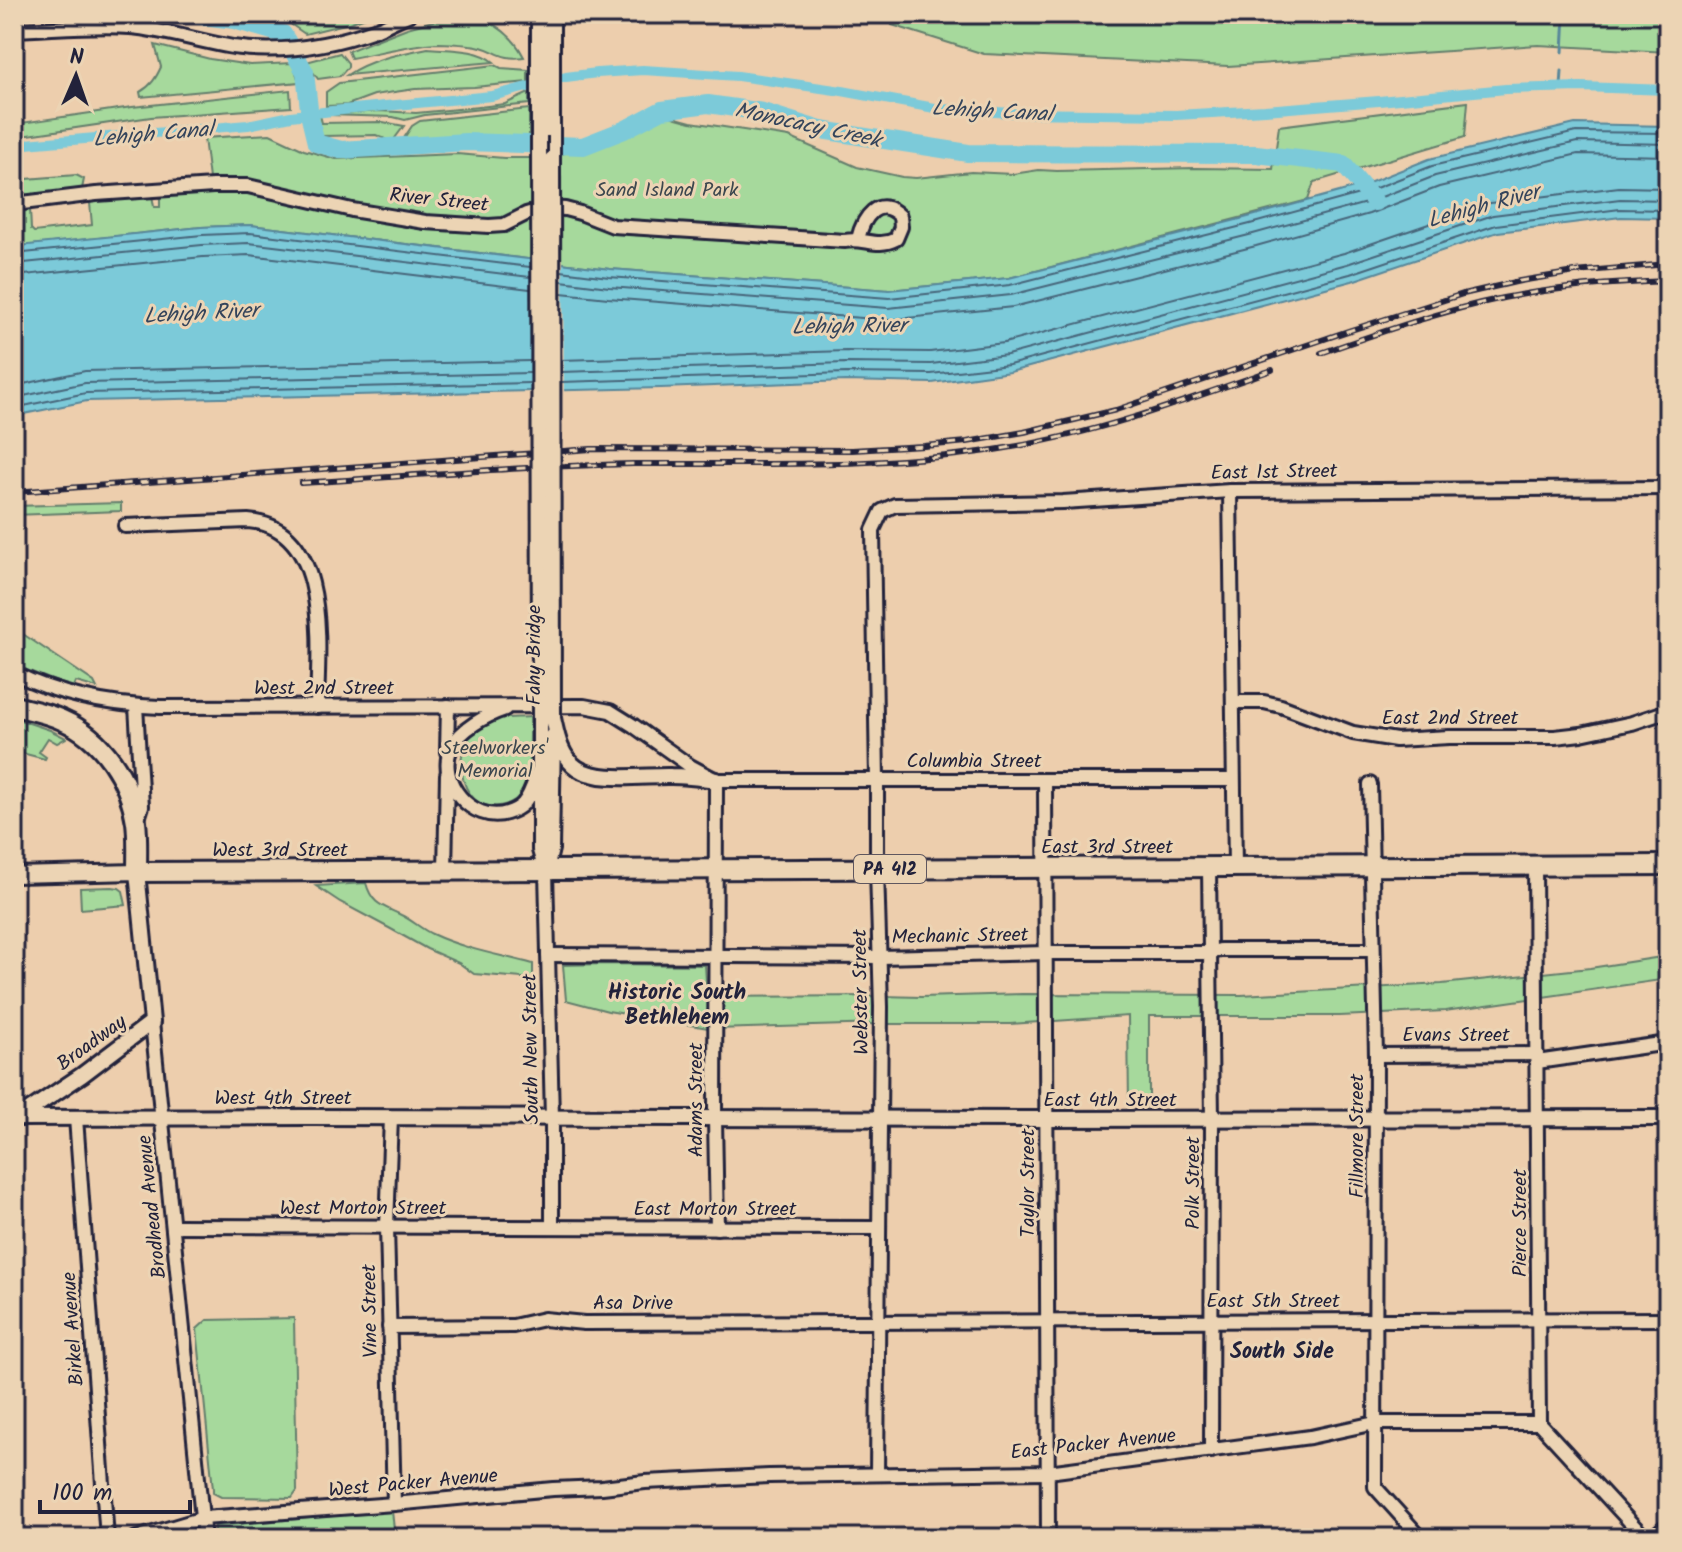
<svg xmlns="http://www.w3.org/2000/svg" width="1682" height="1552" font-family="Kalam,sans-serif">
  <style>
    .green { fill: #a6d99c; stroke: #647e6c; stroke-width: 2 }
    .water { fill: #7ccad9; stroke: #58879a; stroke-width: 2 }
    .pier { fill: #edcead }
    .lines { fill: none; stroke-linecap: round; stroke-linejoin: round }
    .shore { stroke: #46657a; stroke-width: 2 }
    .stream { stroke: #58879a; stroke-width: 3 }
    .canal { stroke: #7ccad9; stroke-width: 10 }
    .river { stroke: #7ccad9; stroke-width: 18 }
    .minor-casing { stroke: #22223b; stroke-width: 18 }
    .major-casing { stroke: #22223b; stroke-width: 20 }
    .highway-casing { stroke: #22223b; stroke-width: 24 }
    .minor { stroke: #ecd4b4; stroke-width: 12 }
    .major { stroke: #ecd4b4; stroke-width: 14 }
    .highway { stroke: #ecd4b4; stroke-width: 18 }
    .rail-casing { stroke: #22223b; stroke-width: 6 }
    .rail { stroke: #ecd4b4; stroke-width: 3; stroke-dasharray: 9; stroke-linecap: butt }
    .major-bridge-casing { stroke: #22223b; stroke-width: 20; stroke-linecap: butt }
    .major-bridge { stroke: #ecd4b4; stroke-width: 14 }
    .labels { text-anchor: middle; stroke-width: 6; stroke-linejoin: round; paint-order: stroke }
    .shield { fill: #ecd4b4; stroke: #5f575f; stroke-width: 2 }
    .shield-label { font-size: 18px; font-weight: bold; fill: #22223b }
    .park-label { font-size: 20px; fill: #3c474e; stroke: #ecd4b4 }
    .street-label { font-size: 20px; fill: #22223b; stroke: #ecd4b4 }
    .water-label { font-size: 22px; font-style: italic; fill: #34445b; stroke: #ecd4b4 }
    .neighbourhood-label { font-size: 22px; font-weight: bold; fill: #22223b; stroke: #ecd4b4 }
  </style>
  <rect width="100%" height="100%" fill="#edcead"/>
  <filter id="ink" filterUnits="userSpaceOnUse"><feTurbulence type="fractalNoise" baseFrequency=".0125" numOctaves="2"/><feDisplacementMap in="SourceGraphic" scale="16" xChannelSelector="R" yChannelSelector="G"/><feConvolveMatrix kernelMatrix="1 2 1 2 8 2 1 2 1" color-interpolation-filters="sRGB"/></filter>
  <g filter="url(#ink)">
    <!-- green -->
    <g class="green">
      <polygon points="276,14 374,14 349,23 305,34"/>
      <polygon points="899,14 1668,14 1668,52 1538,45 1228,66 984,54 892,25 894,16"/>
      <path d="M448,17C456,17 466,15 474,17C496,22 514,37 524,57C497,61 496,47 470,45C460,44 449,43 439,43C410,44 379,53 351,58L348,51L407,28Z"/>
      <path d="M155,45L210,59L250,65L293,63L299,82L141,97L140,92C151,86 156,78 161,67Z"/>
      <path d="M428,48C448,50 478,48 494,62L347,75C370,59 400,54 428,48Z"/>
      <polygon points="340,53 348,63 348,67 340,76 318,79 306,62"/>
      <polygon points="495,65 501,68 528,70 528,82 474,87 415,89 374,95 347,105 326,106 326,92 339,83"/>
      <polygon points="290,90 291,107 151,117 14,137 14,124 132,107"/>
      <polygon points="529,93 529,104 425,115 405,120 393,117 328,115 379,111 416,113 479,107 505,104"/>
      <polygon points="1468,102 1465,137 1314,182 1308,200 1009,278 889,290 610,269 250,225 201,227 14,247 14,215 30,208 31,229 34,232 92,225 90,203 92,202 152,195 154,207 160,207 160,195 206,191 209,179 204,138 270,134 304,150 336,159 457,154 504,158 545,158 589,147 662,114 691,122 789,137 857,167 902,177 916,178 971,172 1013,174 1039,170 1057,171 1195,168 1273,169 1279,126"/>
      <polygon points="529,109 529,139 488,140 461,136 433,141 402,141 412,126 420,121"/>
      <polygon points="316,115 320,115 322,123 383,122 404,126 392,142 376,135 322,136 315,126"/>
      <polygon points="76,175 84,179 82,189 14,196 14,180"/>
      <polygon points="121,503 121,511 14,515 14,506"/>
      <polygon points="14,628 94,682 97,688 76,682 74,687 57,682 14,665"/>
      <path d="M530,717C530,735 531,775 523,790C519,798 512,803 504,805C455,819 444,731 493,720C504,717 518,718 530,717Z"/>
      <polygon points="14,718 50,730 66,738 57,743 48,738 39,752 46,757 45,759 14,751"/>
      <path d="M366,883C372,905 383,906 401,915C412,920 421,929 432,934C464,949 500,955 533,964V979L474,974L459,963L427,949L389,928L340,902L316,886Z"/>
      <polygon points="112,887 119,888 123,891 126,905 81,909 80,888"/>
      <polygon points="1668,956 1668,979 1445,1011 1340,1016 1149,1016 1149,1106 1129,1106 1128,1016 1010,1024 881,1024 714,1029 608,1011 566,1000 563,965 604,964 705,965 707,997 882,996 921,997 1022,994 1241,995 1442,984 1590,968"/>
      <polygon points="294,1318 297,1491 292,1498 221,1497 213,1493 213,1489 197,1329 207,1320"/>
      <polygon points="392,1511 395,1538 215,1538 215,1526"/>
    </g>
    <!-- water -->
    <polygon class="water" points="1575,124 1668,126 1668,218 1621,217 1498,232 1352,281 1010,372 932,383 846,381 661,388 87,401 14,416 14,247 19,246 201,227 250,225 610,269 889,290 1009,278 1248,217 1361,186 1429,159"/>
    <!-- pier -->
    <polygon class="pier" points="530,255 563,259 564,394 531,395"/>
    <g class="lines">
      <!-- shore -->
      <g class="shore">
        <polyline points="14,254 202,235 250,233 530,267"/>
        <polyline points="14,264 202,245 249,243 530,277"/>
        <polyline points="561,271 609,277 889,298 1010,285 1250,224 1363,193 1432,166 1576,132 1668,133"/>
        <polyline points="14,276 203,257 249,255 530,289"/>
        <polyline points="561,281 609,287 888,308 1011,295 1253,234 1366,203 1435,176 1577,142 1668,144"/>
        <polyline points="561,293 608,298 888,320 1013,307 1256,246 1369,214 1439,187 1578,154 1668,156"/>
        <polyline points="561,360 846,351 930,352 1004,343 1344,253 1490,203 1619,187 1668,188"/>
        <polyline points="561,372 846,363 931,364 1007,355 1347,264 1493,215 1620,199 1668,200"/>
        <polyline points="561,382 846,373 931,374 1009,365 1350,274 1496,225 1620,209 1668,210"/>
        <polyline points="14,386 85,371 530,361"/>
        <polyline points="14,398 85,383 530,373"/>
        <polyline points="14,408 86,393 530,383"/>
      </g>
      <!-- stream -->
      <g class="stream">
        <polyline points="1563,52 1565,14"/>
        <polyline points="1561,87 1562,71"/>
      </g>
      <!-- canal -->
      <polyline class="canal" points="14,145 248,125 291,116 332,111 492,96 566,77 597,73 643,70 738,76 842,91 940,109 1014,113 1176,115 1265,110 1379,101 1506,89 1581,87 1668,90"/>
      <!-- river -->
      <polyline class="river" points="189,14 234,20 283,34 305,72 310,118 316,143 341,150 466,142 583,146 624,130 662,110 708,104 763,112 821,130 968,153 1256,154 1343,164 1375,202"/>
      <defs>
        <g id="minor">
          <path d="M14,30C52,29 92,24 130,27C165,30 198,41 233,47C282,54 330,46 377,29C388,25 399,18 410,14"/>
          <path d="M14,204L96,194L213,186H248L352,210L425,222L489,226L504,225L526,214L548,208L565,209L580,213L613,226L845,241C865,237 876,249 896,239L901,227L900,216C878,194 863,218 858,239"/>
          <polyline points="1230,491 1235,867"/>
          <path d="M125,526L248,521C332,527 318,649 317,707"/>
          <path d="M14,673C60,696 108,705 160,707L584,706L610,711L634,726L690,766L716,780H1233"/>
          <polyline points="1234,702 1264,702 1281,706 1353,733 1396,740 1449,737 1555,737 1581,734 1632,723 1668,711"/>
          <polyline points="136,706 142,806 137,822"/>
          <path d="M505,709C487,715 460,729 451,748C436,781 472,824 507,813C513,811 518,809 523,804C531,795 534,782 538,771"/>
          <polyline points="447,752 448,706"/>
          <polyline points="716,780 715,1118 717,1228"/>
          <polyline points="1045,780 1048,1538"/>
          <polyline points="1370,784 1376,1055 1375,1487 1421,1538"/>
          <polyline points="1535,866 1539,1423 1645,1538"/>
          <polyline points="1209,867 1212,1119 1211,1451"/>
          <polyline points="445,871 447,774"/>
          <polyline points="546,871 552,1118 552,1227"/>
          <polyline points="548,955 880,957 1046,953 1209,953 1220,950 1373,950"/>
          <polyline points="152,1022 204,1538"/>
          <polyline points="1376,1055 1537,1054"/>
          <polyline points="1537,1062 1668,1043"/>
          <polyline points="391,1117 387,1227 394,1504"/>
          <polyline points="76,1118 107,1538"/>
          <polyline points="173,1226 879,1228"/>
          <polyline points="389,1327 513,1326 544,1319 584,1323 1668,1319"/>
          <polyline points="877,1474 881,1007 877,869 877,780 873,530 882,511 895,505 1063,502 1230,491 1668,488"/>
          <polyline points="136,1538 203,1518 394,1504 553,1489 602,1487 645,1482 769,1476 1048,1472 1310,1437 1375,1423 1539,1423"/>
          <polyline points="1652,1538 1668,1524"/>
        </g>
        <g id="major">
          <polyline points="539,14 539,136"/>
          <polyline points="552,14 552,159"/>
          <polyline points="540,717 540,850 546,871"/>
          <path d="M553,718C557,736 560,756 577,768C598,783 646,775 671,776C686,776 701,778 716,780"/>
          <polyline points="547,866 551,849 553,736"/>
          <polyline points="14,875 137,872 152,1022 82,1075 18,1118"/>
          <polyline points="18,1118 307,1117 1046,1119 1668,1118"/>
        </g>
        <path id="highway" d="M14,706C30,710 47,713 62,720C103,738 129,778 136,822C138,838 137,855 137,872L1668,865"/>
      </defs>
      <!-- minor casing -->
      <use href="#minor" class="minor-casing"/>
      <!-- major casing -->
      <use href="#major" class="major-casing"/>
      <!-- highway casing -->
      <use href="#highway" class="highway-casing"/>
      <!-- minor -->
      <use href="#minor" class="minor"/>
      <!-- major -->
      <use href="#major" class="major"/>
      <!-- highway -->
      <use href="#highway" class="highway"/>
      <defs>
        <g id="rail">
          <path d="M1321,353C1381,332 1441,311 1503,298C1558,287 1613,283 1668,281"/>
          <path d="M301,483C412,476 522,466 633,464C760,463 887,469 1012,447C1102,432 1187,400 1272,370"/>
          <polyline points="14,492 591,449 852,450 924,446 967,442 1024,432 1116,410 1348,331 1463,294 1520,281 1575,272 1668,264"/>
        </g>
      </defs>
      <!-- rail casing -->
      <use href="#rail" class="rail-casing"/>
      <!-- rail -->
      <use href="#rail" class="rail"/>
      <defs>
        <g id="major-bridge">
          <polyline points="539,136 540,717"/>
          <polyline points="552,159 553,718"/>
        </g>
      </defs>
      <!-- major-bridge casing -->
      <use href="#major-bridge" class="major-bridge-casing"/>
      <!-- major-bridge -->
      <use href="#major-bridge" class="major-bridge"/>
    </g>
  </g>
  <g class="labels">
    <!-- shield labels -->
    <rect class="shield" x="854" y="855" width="72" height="28" rx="6"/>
    <g class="shield-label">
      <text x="890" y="875">PA 412</text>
    </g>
    <!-- park labels -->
    <g class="park-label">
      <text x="667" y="196">Sand Island Park</text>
      <text x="495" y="754">Steelworkers'<tspan x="495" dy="23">Memorial</tspan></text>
    </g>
    <!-- street labels -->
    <g class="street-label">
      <text transform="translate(439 199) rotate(6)" y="7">River Street</text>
      <text transform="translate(1274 471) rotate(-1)" y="7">East 1st Street</text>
      <text transform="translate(533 655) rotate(-90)" y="7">Fahy Bridge</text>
      <text x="324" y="694">West 2nd Street</text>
      <text x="1450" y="724">East 2nd Street</text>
      <text x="974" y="767">Columbia Street</text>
      <text x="1107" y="853">East 3rd Street</text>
      <text x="280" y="856">West 3rd Street</text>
      <text transform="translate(960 935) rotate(-1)" y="7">Mechanic Street</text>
      <text transform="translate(860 992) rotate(-91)" y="7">Webster Street</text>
      <text x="1456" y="1041">Evans Street</text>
      <text transform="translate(91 1042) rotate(-36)" y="7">Broadway</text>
      <text transform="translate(530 1049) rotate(-91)" y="7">South New Street</text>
      <text x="283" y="1104">West 4th Street</text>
      <text x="1110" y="1106">East 4th Street</text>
      <text transform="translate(695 1100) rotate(-90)" y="7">Adams Street</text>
      <text transform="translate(1356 1136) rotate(-90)" y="7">Fillmore Street</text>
      <text transform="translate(1027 1183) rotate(-90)" y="7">Taylor Street</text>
      <text transform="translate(1192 1183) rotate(-90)" y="7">Polk Street</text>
      <text transform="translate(151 1207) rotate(-96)" y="7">Brodhead Avenue</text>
      <text x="363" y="1214">West Morton Street</text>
      <text x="715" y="1215">East Morton Street</text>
      <text transform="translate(1519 1223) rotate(-90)" y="7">Pierce Street</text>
      <text x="1273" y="1307">East 5th Street</text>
      <text x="633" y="1309">Asa Drive</text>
      <text transform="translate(369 1311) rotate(-91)" y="7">Vine Street</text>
      <text transform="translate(72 1329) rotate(-94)" y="7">Birkel Avenue</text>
      <text transform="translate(1093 1443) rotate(-6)" y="7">East Packer Avenue</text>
      <text transform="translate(413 1482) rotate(-5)" y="7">West Packer Avenue</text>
    </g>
    <!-- water labels -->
    <g class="water-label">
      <text transform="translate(992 110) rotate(3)" y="8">Lehigh Canal</text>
      <text transform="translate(808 124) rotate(12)" y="8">Monocacy Creek</text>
      <text transform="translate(153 133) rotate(-5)" y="8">Lehigh Canal</text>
      <text transform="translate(1483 205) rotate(-15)" y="8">Lehigh River</text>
      <text transform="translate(201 312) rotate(-3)" y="8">Lehigh River</text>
      <text transform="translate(849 325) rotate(-1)" y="8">Lehigh River</text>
    </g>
    <!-- neighbourhood labels -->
    <g class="neighbourhood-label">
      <text x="677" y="999">Historic South<tspan x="677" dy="25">Bethlehem</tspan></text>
      <text x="1282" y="1358">South Side</text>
    </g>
  </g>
  <!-- margin -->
  <rect width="1682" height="1552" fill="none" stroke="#ecd4b4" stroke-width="48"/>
  <rect x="24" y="24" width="1634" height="1504" fill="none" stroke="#22223b" stroke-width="3" filter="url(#ink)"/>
  <!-- north arrow -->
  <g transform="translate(76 76) rotate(2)" stroke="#ecd4b4" stroke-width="6" paint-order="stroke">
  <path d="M0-6L14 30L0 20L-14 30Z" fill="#22223b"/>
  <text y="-12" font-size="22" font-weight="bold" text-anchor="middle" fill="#22223b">N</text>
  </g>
  <!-- scale -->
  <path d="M40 1500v12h150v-12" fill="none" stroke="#22223b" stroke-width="4"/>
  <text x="52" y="1500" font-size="24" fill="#22223b" stroke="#ecd4b4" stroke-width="6" paint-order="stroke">100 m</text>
</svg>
